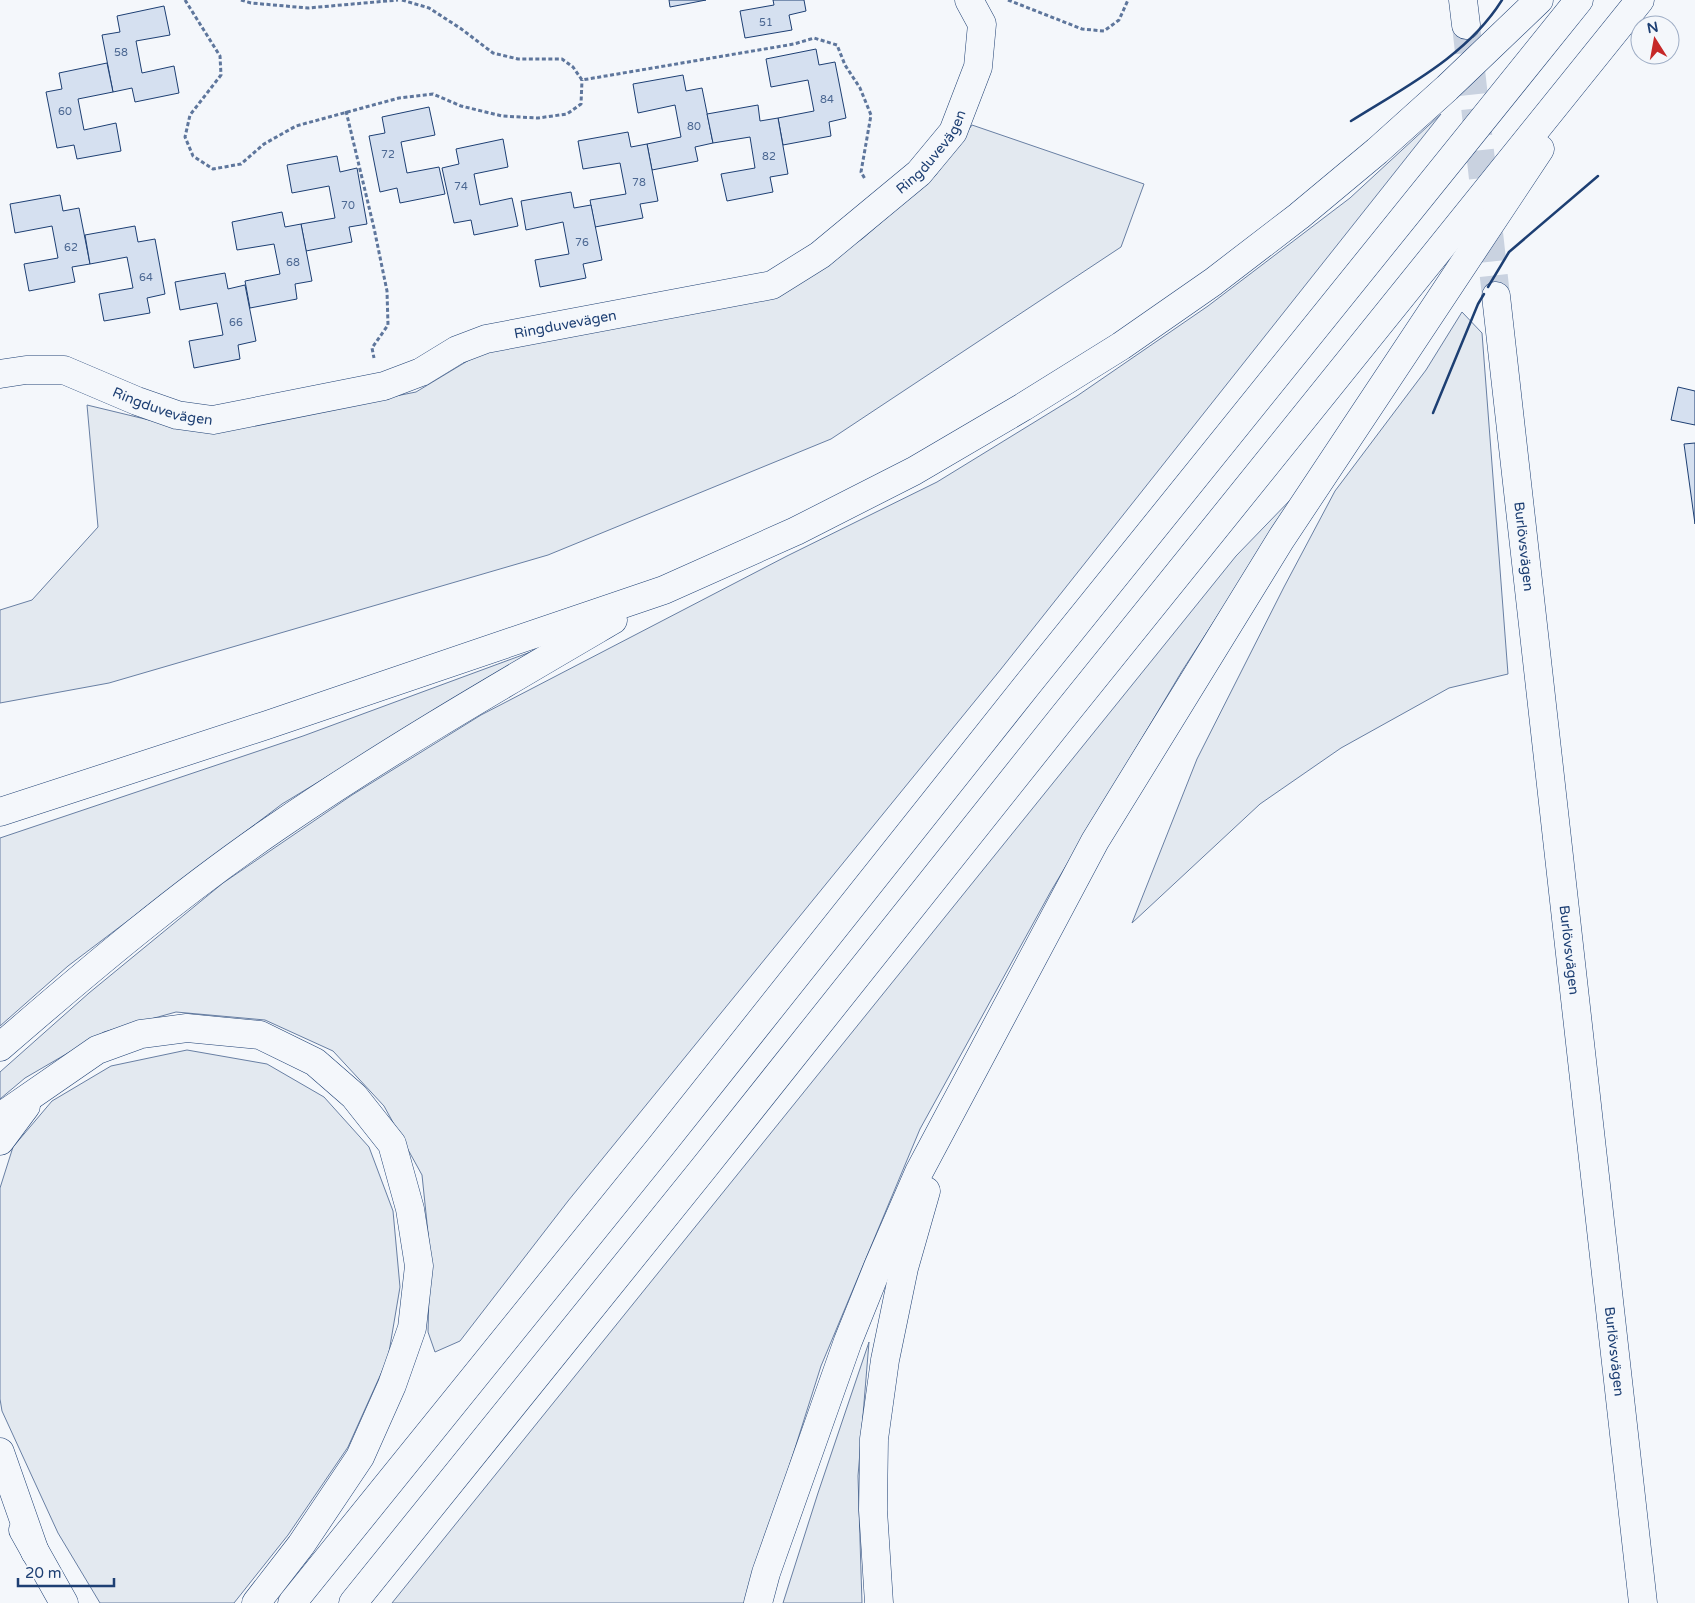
<svg xmlns="http://www.w3.org/2000/svg" width="1695" height="1603" font-family="'Varela Round',sans-serif">
  <style>
    .green { fill: #e3e9f0; stroke: #687fa3 }
    .building { fill: #d5e0f0; stroke: #1d3f73 }
    .lines { fill: none; stroke-linecap: round; stroke-linejoin: round }
    .street-tunnel { stroke: #c9d2e0; stroke-width: 28; stroke-dasharray: 28 14; stroke-linecap: butt }
    .street-casing { stroke: #1d3f73; stroke-width: 29 }
    .secondary-casing { stroke: #1d3f73; stroke-width: 29 }
    .highway-casing { stroke: #1d3f73; stroke-width: 29 }
    .path { stroke: #5e769c; stroke-width: 3; stroke-dasharray: 4 2.5; stroke-linecap: butt }
    .street { stroke: #f4f7fb; stroke-width: 28 }
    .secondary { stroke: #f4f7fb; stroke-width: 28 }
    .highway { stroke: #f4f7fb; stroke-width: 28 }
    .wall { stroke: #1d3f73; stroke-width: 2.5 }
    .labels { text-anchor: middle; stroke-width: 4; stroke-linejoin: round; paint-order: stroke }
    .number-label { font-size: 11px; fill: #4b6792 }
    .street-label { font-size: 14px; fill: #1d3f73; stroke: #f4f7fb }
  </style>
  <rect width="100%" height="100%" fill="#f4f7fb"/>
  <!-- green -->
  <g class="green">
    <polygon points="1441,114 1001,669 568,1201 460,1341 435,1352 428,1332 430,1252 422,1175 384,1106 333,1051 265,1020 176,1012 104,1032 25,1078 0,1099 0,1072 89,993 223,883 352,795 481,715 787,556 937,482 1077,396 1208,306 1350,198"/>
    <polygon points="972,125 1144,184 1121,247 831,439 548,555 109,683 0,703 0,610 32,600 98,527 87,405 178,427 225,430 416,392 484,351 775,296 862,239 935,176"/>
    <polygon points="1462,312 1482,333 1508,674 1449,688 1341,748 1260,804 1132,923 1197,759 1284,587 1335,491 1426,370"/>
    <polygon points="1296,494 1182,671 1051,891 920,1129 821,1366 746,1603 392,1603 1236,556"/>
    <polygon points="536,650 282,804 68,966 0,1026 0,838 303,736"/>
    <polygon points="187,1050 267,1064 324,1097 369,1147 393,1211 400,1287 388,1358 348,1447 288,1535 234,1603 100,1603 58,1533 2,1411 0,1399 0,1188 13,1147 52,1101 111,1066"/>
    <polygon points="869,1342 858,1476 862,1603 783,1603 818,1493"/>
  </g>
  <!-- building -->
  <g class="building">
    <polygon points="669,0 706,0 670,7"/>
    <polygon points="773,0 804,0 806,11 789,15 792,30 745,38 740,11 774,5"/>
    <polygon points="164,6 170,35 136,41 142,73 174,66 179,93 135,102 132,88 113,92 102,35 120,32 117,16"/>
    <polygon points="816,49 819,65 835,62 846,118 829,122 831,136 783,145 778,118 814,111 808,80 771,87 766,59"/>
    <polygon points="107,63 113,92 78,99 84,130 116,123 121,151 77,159 74,145 57,148 46,92 62,89 59,73"/>
    <polygon points="683,75 686,91 702,88 713,143 695,147 698,161 652,170 647,144 681,137 675,105 638,113 633,84"/>
    <polygon points="758,105 760,121 778,118 788,174 770,177 773,192 727,201 721,174 755,168 750,137 713,143 707,114"/>
    <polygon points="429,107 435,135 401,142 407,173 439,167 445,194 400,203 397,188 380,192 369,136 385,133 382,117"/>
    <polygon points="628,132 631,147 647,144 658,201 640,204 643,218 595,227 590,200 626,194 620,163 583,169 578,141"/>
    <polygon points="503,139 508,167 474,174 480,205 512,198 518,226 474,235 471,220 454,223 442,168 459,164 456,149"/>
    <polygon points="337,156 340,172 357,168 367,224 349,227 352,242 306,251 301,224 335,218 329,186 292,193 287,165"/>
    <polygon points="571,192 574,208 591,205 602,260 583,264 586,278 540,287 535,260 569,254 563,222 526,230 521,201"/>
    <polygon points="60,195 63,211 79,208 90,264 72,267 75,282 29,291 24,264 58,258 52,226 15,233 10,204"/>
    <polygon points="282,212 285,227 301,224 312,281 295,284 297,299 250,308 245,281 280,274 274,244 237,250 232,222"/>
    <polygon points="135,226 138,242 155,239 165,294 147,298 150,313 104,321 99,294 133,288 127,257 90,264 85,235"/>
    <polygon points="225,273 228,289 245,285 256,341 238,345 240,359 194,368 189,341 223,335 217,303 180,310 175,282"/>
    <polygon points="1678,387 1695,391 1695,425 1671,420"/>
    <polygon points="1695,443 1695,524 1684,444"/>
  </g>
  <g class="lines">
    <!-- street-tunnel -->
    <polyline class="street-tunnel" points="1466,25 1496,296"/>
    <defs>
      <g id="street">
        <polyline points="1463,0 1466,25"/>
        <path id="s1" d="M1496,296L1643,1603"/>
        <path id="s2" d="M0,374L26,370H64L137,401L177,415L213,420L384,386L421,372L457,350L486,339L772,285L820,255L919,173L953,132L978,67L982,24L969,0"/>
      </g>
      <polyline id="secondary" points="23,1530 64,1603"/>
      <g id="highway">
        <polyline points="0,812 267,725 664,590 796,531 914,471 1023,407 1121,346 1213,282 1299,216 1377,151 1447,88 1539,0"/>
        <path d="M0,1047C89,970 180,893 278,826C386,752 500,686 613,620"/>
        <polyline points="0,1117 97,1050 141,1034 187,1028 260,1035 315,1062 354,1096 392,1144 410,1209 419,1266 412,1328 392,1385 360,1457 301,1545 256,1603"/>
        <polyline points="0,1141 26,1106"/>
        <polyline points="0,1452 35,1552"/>
        <polyline points="292,1603 661,1146 1028,684 1579,0"/>
        <polyline points="353,1603 703,1169 1062,718 1640,0"/>
        <polyline points="758,1603 766,1573 848,1341 879,1264 919,1172 1095,841 1281,539 1540,149"/>
        <polyline points="879,1603 873,1510 874,1439 885,1360 904,1268 926,1191"/>
      </g>
    </defs>
    <!-- street casing -->
    <use href="#street" class="street-casing"/>
    <!-- secondary casing -->
    <use href="#secondary" class="secondary-casing"/>
    <!-- highway casing -->
    <use href="#highway" class="highway-casing"/>
    <!-- path -->
    <g class="path">
      <polyline points="185,0 220,56 221,75 190,115 185,137 193,156 213,169 241,164 264,144 296,126 399,98 433,94 461,106 502,116 538,118 567,114 581,104 582,80"/>
      <polyline points="241,0 251,3 308,8 398,0"/>
      <polyline points="402,0 429,8 460,28 493,53 518,59 562,59 573,67 582,80 794,44 814,38 837,45 845,65 860,88 871,115 861,172 865,179"/>
      <polyline points="1008,0 1082,29 1104,31 1119,20 1128,0"/>
      <polyline points="346,111 374,228 387,291 388,325 372,348 374,358"/>
    </g>
    <!-- street -->
    <use href="#street" class="street"/>
    <!-- secondary -->
    <use href="#secondary" class="secondary"/>
    <!-- highway -->
    <use href="#highway" class="highway"/>
    <!-- wall -->
    <g class="wall">
      <path d="M1351,121C1405,87 1467,56 1502,0"/>
      <polyline points="1488,287 1509,252 1598,176"/>
      <polyline points="1433,413 1478,304 1484,294"/>
    </g>
  </g>
  <g class="labels">
    <!-- number labels -->
    <g class="number-label">
      <text x="766" y="26">51</text>
      <text x="121" y="56">58</text>
      <text x="827" y="103">84</text>
      <text x="65" y="115">60</text>
      <text x="694" y="130">80</text>
      <text x="388" y="158">72</text>
      <text x="769" y="160">82</text>
      <text x="639" y="186">78</text>
      <text x="461" y="190">74</text>
      <text x="348" y="209">70</text>
      <text x="582" y="246">76</text>
      <text x="71" y="251">62</text>
      <text x="293" y="266">68</text>
      <text x="146" y="281">64</text>
      <text x="236" y="326">66</text>
    </g>
    <!-- street labels -->
    <g class="street-label">
      <text dy="5" stroke="none"><textPath href="#s2" startOffset="1010">Ringduvevägen</textPath></text>
      <text dy="5" stroke="none"><textPath href="#s2" startOffset="590">Ringduvevägen</textPath></text>
      <text dy="5" stroke="none"><textPath href="#s2" startOffset="170">Ringduvevägen</textPath></text>
      <text dy="5" stroke="none"><textPath href="#s1" startOffset="252">Burlövsvägen</textPath></text>
      <text dy="5" stroke="none"><textPath href="#s1" startOffset="658">Burlövsvägen</textPath></text>
      <text dy="5" stroke="none"><textPath href="#s1" startOffset="1062">Burlövsvägen</textPath></text>
    </g>
  </g>
  <!-- north arrow -->
  <g transform="translate(1655 40) rotate(349)"><circle r="24" fill="#f4f7fb" stroke="#9eadc5"/>
  <path d="M0-4L9 19L0 12L-9 19Z" fill="#c62828"/>
  <text y="-8" font-size="14" font-weight="bold" text-anchor="middle" fill="#1d3f73">N</text>
  </g>
  <!-- scale -->
  <path d="M18 1578v8h96v-8" fill="none" stroke="#1d3f73" stroke-width="2.5"/>
  <text x="25" y="1578" font-size="15" fill="#1d3f73" stroke="#f4f7fb" stroke-width="4" paint-order="stroke">20 m</text>
</svg>
